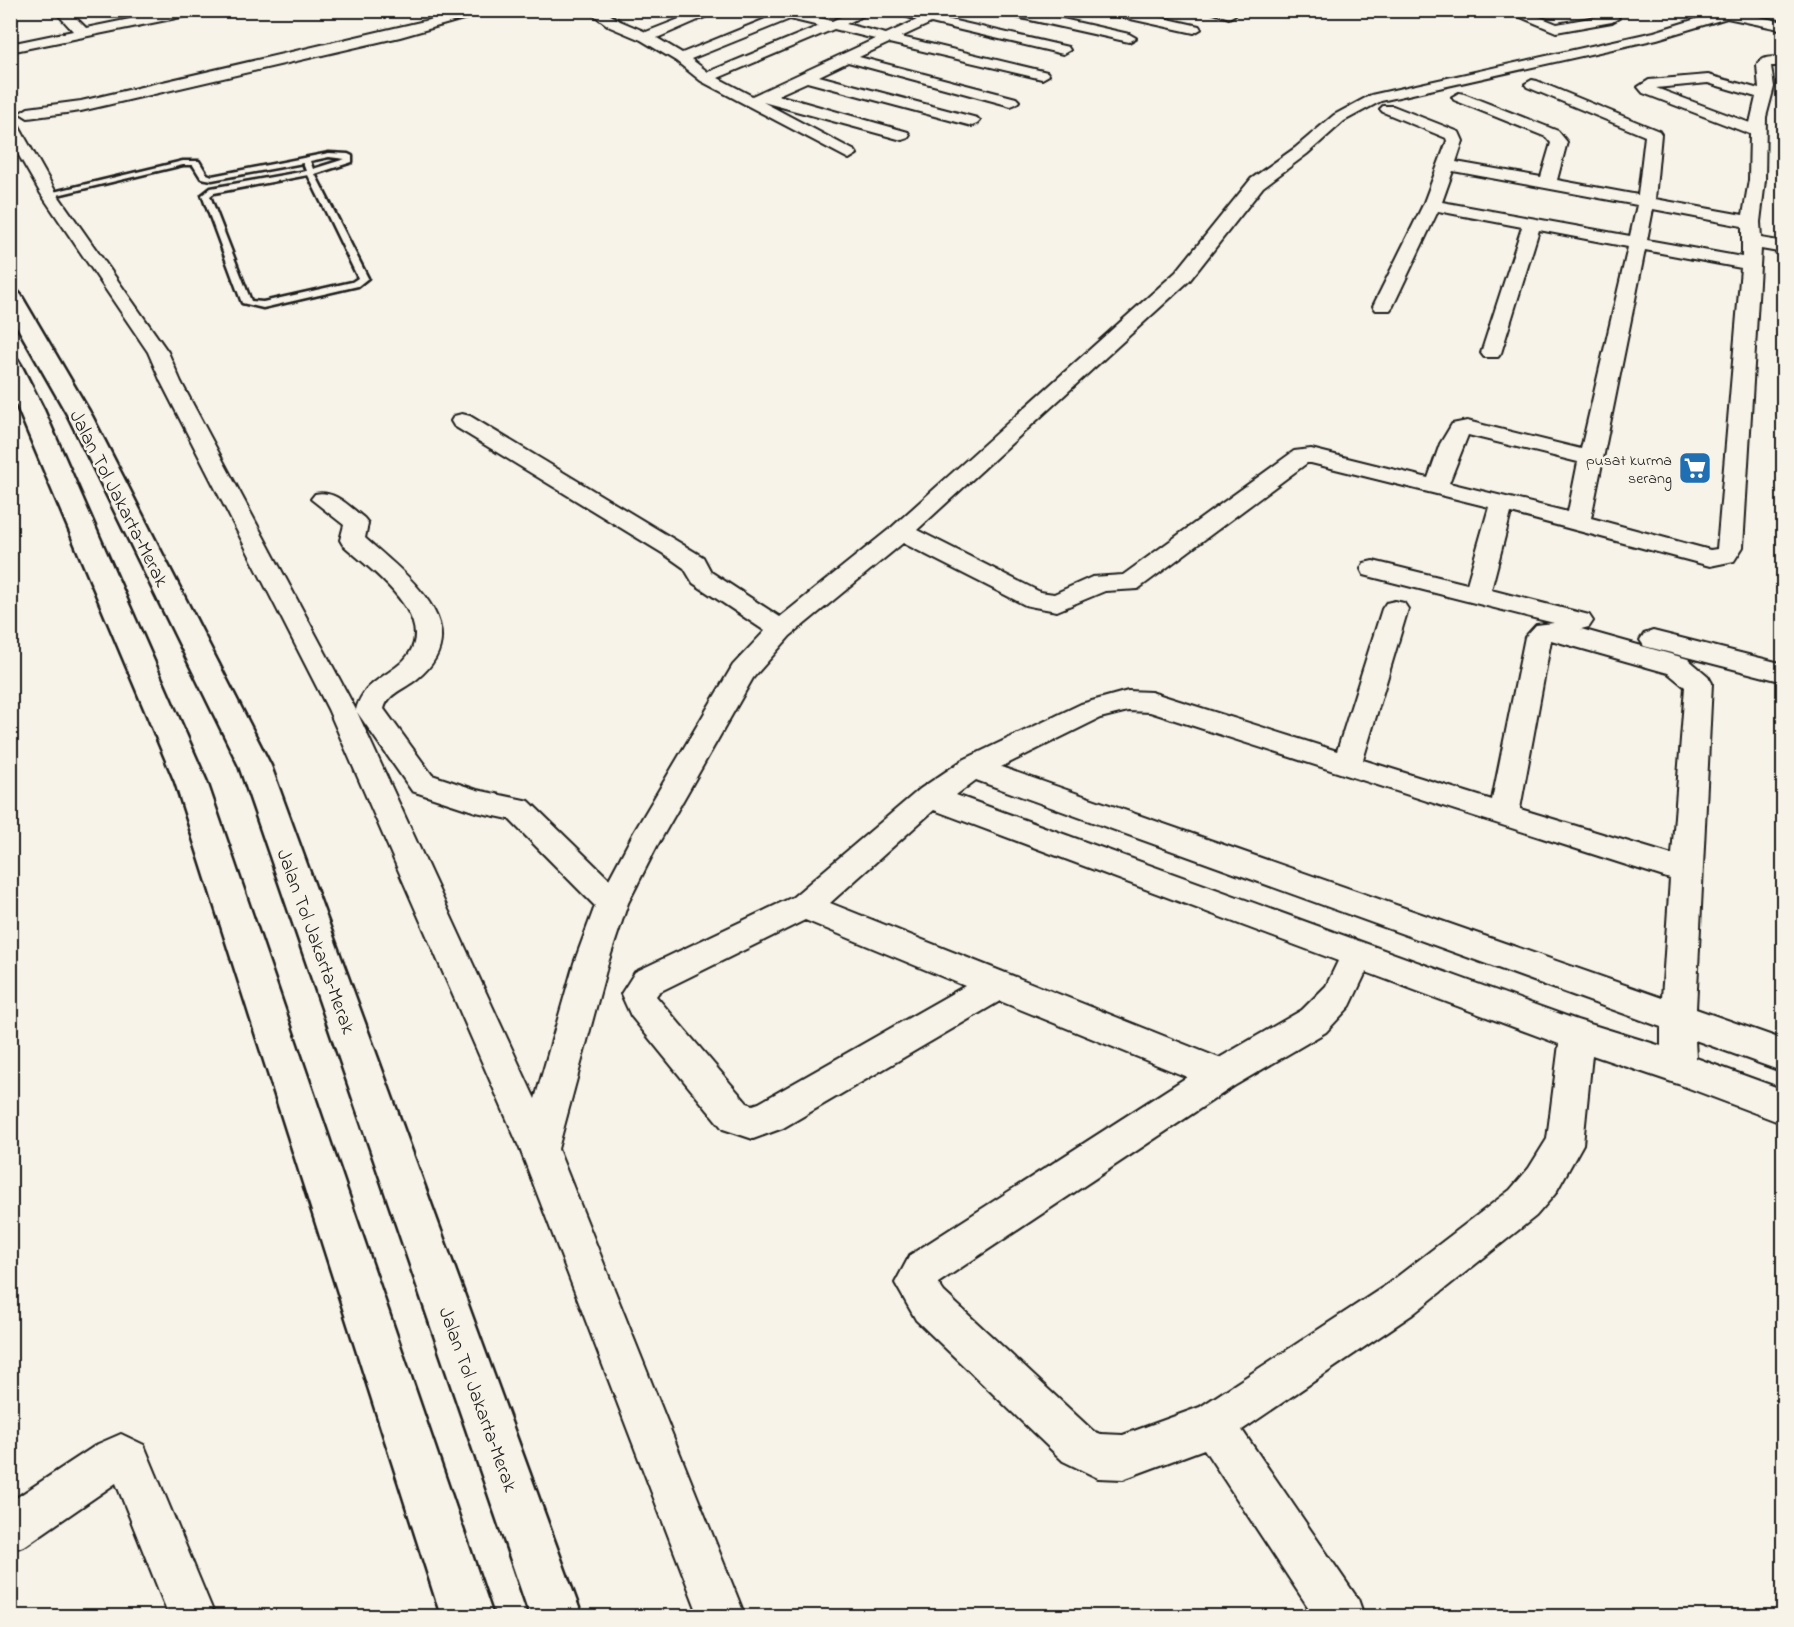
<svg xmlns="http://www.w3.org/2000/svg" width="1794" height="1627" font-family="'Indie Flower',sans-serif">
  <style>
    .lines { fill: none; stroke-linecap: round; stroke-linejoin: round }
    .service-casing { stroke: #1c1c1c; stroke-width: 5 }
    .minor-casing { stroke: #1c1c1c; stroke-width: 4 }
    .motorway-casing { stroke: #1c1c1c; stroke-width: 5 }
    .service { fill: #f7f3e8; fill-rule: evenodd }
    .minor { fill: #f7f3e8; fill-rule: evenodd }
    .motorway { fill: #f7f3e8; fill-rule: evenodd }
    .labels { text-anchor: middle; stroke-width: 5; stroke-linejoin: round; paint-order: stroke }
    .far-poi-label { font-size: 16px; fill: #1c1c1c; stroke: #f7f3e8; text-anchor: end }
    .street-label { font-size: 20px; fill: #1c1c1c; stroke: #f7f3e8 }
  </style>
  <rect width="100%" height="100%" fill="#f7f3e8"/>
  <filter id="ink" filterUnits="userSpaceOnUse"><feTurbulence type="fractalNoise" baseFrequency=".0167" numOctaves="2"/><feDisplacementMap in="SourceGraphic" scale="12" xChannelSelector="R" yChannelSelector="G"/><feConvolveMatrix kernelMatrix="1 2 1 2 8 2 1 2 1" color-interpolation-filters="sRGB"/></filter>
  <g filter="url(#ink)">
    <g class="lines">
      <defs>
        <path id="service" d="M329,153L348,154L352,156V162L315,174L368,278L358,286L263,308L242,303L202,195L211,188L306,171L303,163L212,180L201,178L193,165H183L49,197L45,194L183,161H199L207,174L212,176ZM329,157L345,159L313,169L310,161ZM308,175L358,278L352,282L263,302L251,301L210,196L214,193Z"/>
        <g id="minor">
          <polygon points="54,10 68,10 86,28 174,10 202,10 196,14 10,52 10,44 73,31"/>
          <polygon points="472,10 495,10 400,37 81,111 28,118 20,113 28,108 81,101"/>
          <path d="M587,10H603L620,21L646,32L702,10H721L657,38L682,53L775,15L764,10H789L832,21L856,10H875L846,24L886,34L917,20L887,10C900,10 913,13 926,14C932,14 945,10 954,10L942,18L1068,47L1070,50L1063,54L931,23L901,37L1047,72L1049,75L1042,79L889,43L859,57L1016,98L1019,101L1016,104L1011,106L848,62L819,76L977,118L980,121L977,124L972,126L807,82L778,95L908,132L910,135L908,138L902,140L763,102L855,151L857,154L849,159L701,81L676,61L641,40L610,27ZM790,19L819,26L708,72L691,59ZM834,29L875,39L752,96L718,78Z"/>
          <polygon points="997,10 1023,10 1129,34 1136,38 1129,42 1003,14"/>
          <polygon points="1102,10 1128,10 1199,26 1201,29 1194,33 1108,14"/>
          <polygon points="1205,10 1231,10 1236,14 1229,18"/>
          <polygon points="1451,10 1469,10 1462,15 1452,15"/>
          <polygon points="1504,10 1523,10 1557,24 1612,14 1619,18 1612,22 1556,32"/>
          <path d="M1725,10L1784,22V30L1727,18L1657,39L1381,101L1344,121L1307,154L1263,187L1190,280L917,530L1040,592L1054,594L1092,577L1123,575L1294,451L1311,449L1428,478L1440,444L1452,424L1467,421L1581,449L1628,247L1539,230L1501,353L1498,357H1484L1481,353L1522,227L1438,211L1393,306L1390,310H1376L1373,306L1423,205L1447,141L1446,138L1383,112L1380,109L1383,106H1393L1459,132L1463,141L1456,162L1541,177L1551,143L1546,137L1454,100L1452,97L1459,93L1464,94L1558,131L1567,142L1557,180L1638,195L1645,136L1527,87L1525,84L1532,80L1537,81L1659,131L1661,134L1655,199L1743,215L1749,180L1750,134L1643,93L1638,87L1649,80L1708,75L1759,89L1757,65C1764,55 1772,57 1784,58V66H1771L1774,87L1766,117L1765,180L1760,222L1761,238L1784,242V253L1761,249L1743,547L1734,561L1710,566L1511,513L1491,590L1589,615L1593,621L1589,627L1581,629L1688,659L1708,676L1712,683L1696,1009L1784,1040V1072L1695,1040L1696,1058L1784,1090V1124L1678,1084L1592,1055L1583,1144L1555,1194L1536,1216L1413,1314L1242,1430L1358,1599L1364,1616H1314L1204,1449L1123,1479L1098,1478L1063,1461L916,1320L895,1283L910,1255L1187,1077L1000,1001L783,1128L753,1139L723,1129L631,1016L621,994L635,972L793,897L920,789L963,760L1081,704L1128,691L1151,692L1337,751L1382,609L1386,603L1395,601L1404,603L1408,609L1363,760L1492,800L1525,637L1536,625L1554,623L1364,575L1361,569L1364,563L1373,561L1467,584L1489,507L1311,463H1307L1138,589L1105,591L1057,611L1034,607L1025,605L903,543L790,636L753,678L657,846L628,903L608,963L558,1149L745,1616H699L520,1149L328,709L161,382L148,352L41,194L10,140V120L18,125L57,194L168,352L181,382L356,710C362,686 379,680 396,667C450,627 375,573 343,545L340,540L344,525L311,499L315,494C334,489 350,507 364,518L368,523L365,538C404,573 480,628 417,679C405,689 388,693 384,709L432,775L477,790L529,801L609,879L634,832L733,665L765,631L693,583L684,568L667,556L454,426L451,421L454,416L462,414L470,416L685,546L703,557L711,572L780,617L892,527L1176,272L1251,179L1295,148L1334,115L1371,95L1654,32ZM1708,83L1756,97L1750,123L1656,88ZM1453,171L1637,205L1630,236L1442,202ZM1653,209L1742,226V257L1647,240ZM1645,250L1741,268L1717,549L1710,550L1591,518ZM1468,435L1578,462L1568,512L1449,483ZM1551,640L1668,673L1685,687L1672,855L1520,809ZM1128,711L1150,712L1670,879L1662,998L1001,767L1100,718ZM357,712L412,791L476,812L509,819L595,906L574,963L535,1099ZM976,780L1661,1027V1046L1577,1020L956,795ZM934,810L1338,961L1326,986L1302,1010L1219,1058L830,903ZM805,920L965,986L759,1103L753,1105L747,1103L656,996L659,992ZM1366,972L1559,1044L1547,1139L1529,1168L1510,1190L1385,1286L1200,1407L1123,1435L1101,1434L1093,1431L944,1292L938,1283L1234,1086L1326,1032L1350,1006Z"/>
          <polygon points="1653,631 1784,664 1784,682 1644,646 1640,640 1644,634"/>
          <polygon points="121,1434 144,1445 215,1616 169,1616 116,1483 26,1545 10,1551 10,1502 98,1444"/>
        </g>
        <g id="motorway">
          <polygon points="10,289 17,291 21,295 92,416 271,766 582,1616 530,1616 239,766 68,416 10,314"/>
          <polygon points="10,358 18,360 21,365 44,410 207,782 493,1616 441,1616 175,782 10,390"/>
        </g>
      </defs>
      <!-- service casing -->
      <use href="#service" class="service-casing"/>
      <!-- minor casing -->
      <use href="#minor" class="minor-casing"/>
      <!-- motorway casing -->
      <use href="#motorway" class="motorway-casing"/>
      <!-- service -->
      <use href="#service" class="service"/>
      <!-- minor -->
      <use href="#minor" class="minor"/>
      <!-- motorway -->
      <use href="#motorway" class="motorway"/>
    </g>
  </g>
  <!-- icons -->
  <defs>
    <symbol id="supermarket-square" viewBox="-11 -11 22 22"><rect x="-9" y="-9" width="18" height="18" rx="4" fill="#1f6fb2" stroke="#f7f3e8"/><path d="M-6-5.5h2.5l.6 2H6L4.5 2H-2.5L-4.4-4H-6ZM-1.5 3.2a1.3 1.3 0 1 0 .1 0ZM3 3.2a1.3 1.3 0 1 0 .1 0Z" fill="#fff"/></symbol>
  </defs>
  <g fill-rule="evenodd">
    <use href="#supermarket-square" x="1676" y="449" width="38" height="38"/>
  </g>
  <g class="labels">
    <!-- far-poi labels -->
    <g class="far-poi-label">
      <text x="1672" y="465">pusat kurma<tspan x="1672" dy="18">serang</tspan></text>
    </g>
    <!-- street labels -->
    <g class="street-label">
      <text transform="translate(120 498) rotate(63)" y="7">Jalan Tol Jakarta–Merak</text>
      <text transform="translate(317 941) rotate(70)" y="7">Jalan Tol Jakarta–Merak</text>
      <text transform="translate(479 1399) rotate(70)" y="7">Jalan Tol Jakarta–Merak</text>
    </g>
  </g>
  <!-- margin -->
  <rect width="1794" height="1627" fill="none" stroke="#f7f3e8" stroke-width="36"/>
  <rect x="18" y="18" width="1758" height="1591" fill="none" stroke="#1c1c1c" stroke-width="2" filter="url(#ink)"/>
</svg>
